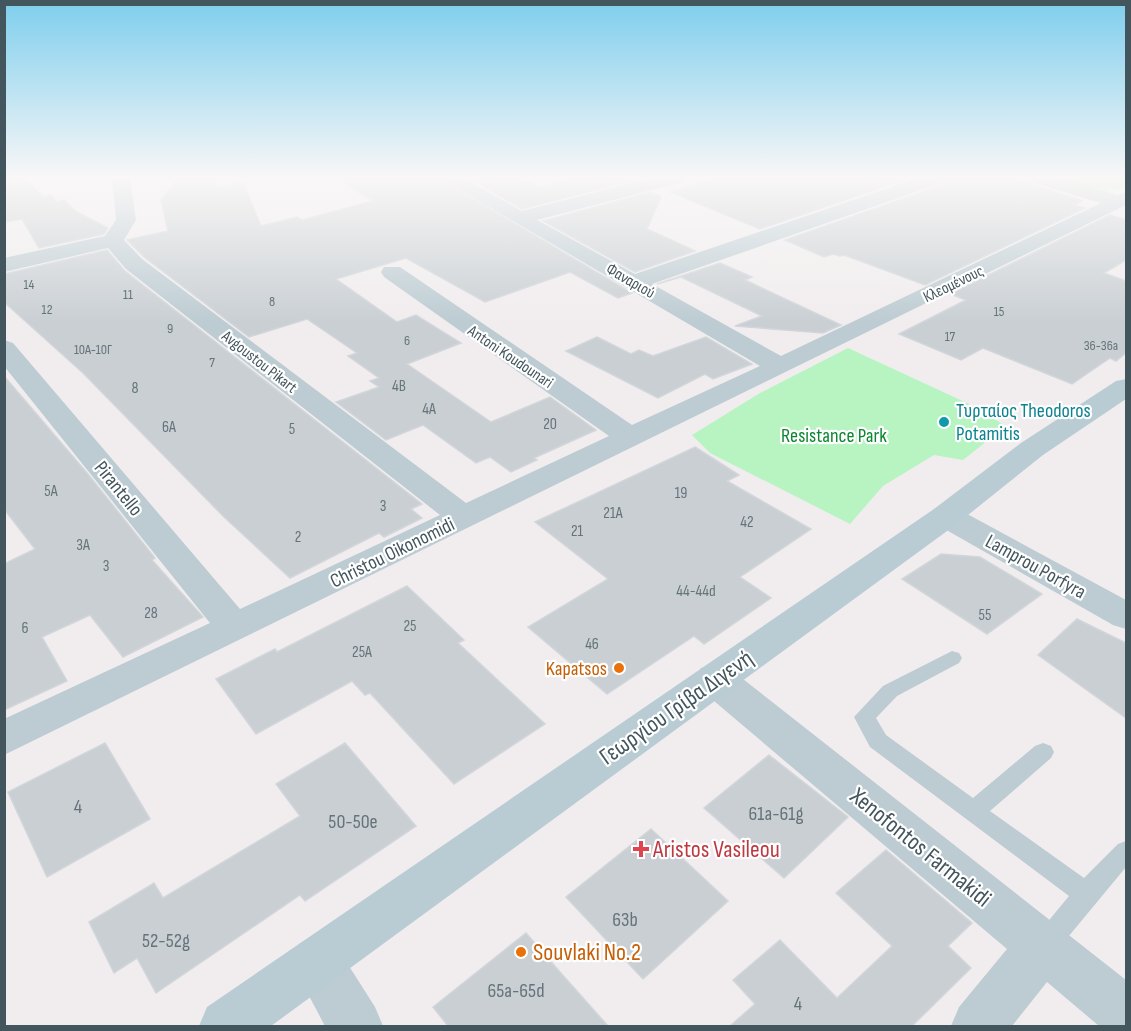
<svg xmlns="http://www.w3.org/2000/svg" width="1131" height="1031" font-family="'Sofia Sans Condensed',sans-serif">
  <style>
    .green { fill: #b7f4c2 }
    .building { fill: #c9cfd3; stroke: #d1d6da; stroke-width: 1.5 }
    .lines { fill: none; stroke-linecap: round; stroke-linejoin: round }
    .service { fill: #bcccd2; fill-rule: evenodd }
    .minor { fill: #bcccd2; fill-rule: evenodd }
    .tertiary { fill: #bcccd2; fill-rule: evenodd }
    .secondary { fill: #b9ccd4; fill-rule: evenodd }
    .culture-dot { fill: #0f9aa8; stroke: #fff; stroke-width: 2 }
    .food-dot { fill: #e8710a; stroke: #fff; stroke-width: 2 }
    .health-dot { fill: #e0444e; stroke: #fff; stroke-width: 2 }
    .labels { text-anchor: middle; stroke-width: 4.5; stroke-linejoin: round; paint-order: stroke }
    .far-number-label { font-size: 14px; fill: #65747a }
    .far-street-label { font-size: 16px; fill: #44565d; stroke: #fff }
    .number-label { font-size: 16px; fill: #65747a }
    .culture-label { font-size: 20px; fill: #0d838f; stroke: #fff; text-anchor: start }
    .park-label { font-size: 20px; fill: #0d8631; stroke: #fff }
    .street-label { font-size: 20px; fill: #44565d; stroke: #fff }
    .food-label { font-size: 20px; fill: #c56008; stroke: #fff; text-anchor: end }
    .near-number-label { font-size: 20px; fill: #65747a }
    .near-street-label { font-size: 24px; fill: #44565d; stroke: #fff }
    .near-health-label { font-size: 24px; fill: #be3a42; stroke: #fff; text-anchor: start }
    .near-food-label { font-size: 24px; fill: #c56008; stroke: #fff; text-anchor: start }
  </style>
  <rect width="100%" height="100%" fill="#f1edee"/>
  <!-- green -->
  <g class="green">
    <polygon points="1057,178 1126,178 1126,188 1105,191"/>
    <polygon points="848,348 967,403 1006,426 963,460 934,455 883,486 850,524 710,453 692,435 760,393"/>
  </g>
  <!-- building -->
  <g class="building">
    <polygon points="4,178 24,179 44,197 50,195 57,202 64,200 75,211 108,228 104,234 39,248 22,219 4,222"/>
    <polygon points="179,178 218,178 214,187 243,183 261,226 297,217 302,220 373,201 336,178 438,178 632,293 618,298 570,272 485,302 406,258 336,279 397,322 416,315 461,343 407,364 491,422 550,397 596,430 534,458 537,460 511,472 490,457 476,463 423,425 386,440 336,402 379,387 370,381 379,378 348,356 357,353 307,319 249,337 144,257 127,240 168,231 161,200"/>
    <polygon points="468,178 522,178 539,187 578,178 621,178 628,182 522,209"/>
    <polygon points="720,178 910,178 760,229 670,192"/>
    <polygon points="948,178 1012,178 1082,201 1074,205 1085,208 925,285 844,255 840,256 833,254 824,257 785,240 945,184"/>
    <polygon points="651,192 661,197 647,229 695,251 635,272 543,221"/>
    <polygon points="1110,215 1126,220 1126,260 1104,273 1126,281 1126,353 1116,361 1110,358 1072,384 983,348 961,360 899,334 966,300 950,294"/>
    <polygon points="107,250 125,271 422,504 411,509 422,518 384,537 379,533 290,578 224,517 83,373 4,302 4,274"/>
    <polygon points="720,263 752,277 745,280 841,325 823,333 735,326 762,316 681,277 657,284"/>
    <polygon points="597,337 631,354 639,350 653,356 706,337 752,364 713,379 705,374 658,398 566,351"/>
    <polygon points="4,376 87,473 155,558 152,560 203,617 123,657 90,615 42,637 67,681 4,710 4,564 35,549 4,509"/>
    <polygon points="695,447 739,475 727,481 811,529 740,577 771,598 704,644 694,636 607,694 528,627 608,579 535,522"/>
    <polygon points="941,554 980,557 1042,594 987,634 902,579"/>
    <polygon points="407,586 464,640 458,643 545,724 454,784 370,693 365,695 352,681 256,734 216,679 275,649 277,652"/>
    <polygon points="1077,619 1126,643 1126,718 1038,655"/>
    <polygon points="105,743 150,819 47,877 8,792"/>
    <polygon points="345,743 416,826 305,901 300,895 156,993 137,958 114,973 89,922 154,883 163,898 300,816 276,784"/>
    <polygon points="769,755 848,817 784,878 704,808"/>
    <polygon points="651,829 728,901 643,979 566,897"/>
    <polygon points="886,850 972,923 948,946 971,968 912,1026 730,1026 755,1004 733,980 780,940 837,998 892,946 836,893"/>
    <polygon points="526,933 560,972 608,1026 448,1026 433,1007"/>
  </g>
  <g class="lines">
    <!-- service -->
    <polygon class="service" points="952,651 959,653 962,658 959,663 897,696 876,718 886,735 973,798 1035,746 1043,743 1051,746 1054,752 1051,758 990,811 1084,878 1118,844 1126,841 1126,867 1054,954 1045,957 1036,954 1032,945 1036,936 1069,896 870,747 854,717 883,686"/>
    <!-- minor -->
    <g class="minor">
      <polygon points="112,178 130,178 136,220 124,240 142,259 466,503 609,436 384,277 381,272 384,267 400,267 632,425 760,366 440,178 463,178 522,211 652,178 684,178 682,182 537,220 635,274 918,178 946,178 944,182 652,284 781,356 1101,203 1031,182 1029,178 1059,178 1117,195 1126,192 1126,205 4,755 4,719 210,623 4,366 4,340 13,343 240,609 440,515 126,269 108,248 4,272 4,258 105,236 116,220"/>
      <polygon points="715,664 729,668 1126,980 1126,1026 1099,1026 1047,982 1012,1026 951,1026 959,1007 1007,949 701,690 695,679 701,668"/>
      <polygon points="317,936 335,944 375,1007 383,1026 325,1026 291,962 299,944"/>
    </g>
    <!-- tertiary -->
    <polygon class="tertiary" points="946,506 958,509 1126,600 1126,629 1113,625 934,523 929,516 934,509"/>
    <!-- secondary -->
    <polygon class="secondary" points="1126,379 1126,399 1043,455 958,523 271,1026 199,1026 207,1007 934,509 1021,443 1116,381"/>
  </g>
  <!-- sky -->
  <linearGradient id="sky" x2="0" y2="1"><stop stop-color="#7eceed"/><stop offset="0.55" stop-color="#f9f7f7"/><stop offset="1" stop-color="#f9f7f7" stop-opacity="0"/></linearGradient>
  <rect width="1131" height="323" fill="url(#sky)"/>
  <!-- markers -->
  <circle class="culture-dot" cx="944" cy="422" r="6"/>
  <g class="food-dot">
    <circle cx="619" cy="668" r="6"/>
    <circle cx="521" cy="952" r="6"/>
  </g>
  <path class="health-dot" d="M638 840h6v6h6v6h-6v6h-6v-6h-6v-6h6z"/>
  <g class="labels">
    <!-- far-number labels -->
    <g class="far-number-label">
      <text x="29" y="289">14</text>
      <text x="128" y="299">11</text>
      <text x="272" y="306">8</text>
      <text x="47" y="314">12</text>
      <text x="999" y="316">15</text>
      <text x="170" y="333">9</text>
      <text x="950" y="341">17</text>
      <text x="407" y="345">6</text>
      <text x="1101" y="350">36-36a</text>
      <text x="93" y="354">10Α-10Γ</text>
      <text x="212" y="367">7</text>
    </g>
    <!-- far-street labels -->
    <g class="far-street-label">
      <text transform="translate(631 280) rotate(30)" y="6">Φαναριού</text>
      <text transform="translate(953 283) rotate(-26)" y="6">Κλεομένους</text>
      <text transform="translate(511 356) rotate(34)" y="6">Antoni Koudounari</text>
      <text transform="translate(260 361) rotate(38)" y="6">Avgoustou Pikart</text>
    </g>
    <!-- number labels -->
    <g class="number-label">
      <text x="399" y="391">4B</text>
      <text x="135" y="393">8</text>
      <text x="429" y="414">4A</text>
      <text x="550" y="429">20</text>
      <text x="169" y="432">6A</text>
      <text x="292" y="434">5</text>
      <text x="51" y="496">5A</text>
      <text x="681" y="498">19</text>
      <text x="383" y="511">3</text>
      <text x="613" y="518">21A</text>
      <text x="747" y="527">42</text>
      <text x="577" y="536">21</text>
      <text x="298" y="542">2</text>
      <text x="83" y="550">3A</text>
      <text x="106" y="571">3</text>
      <text x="696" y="596">44-44d</text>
      <text x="151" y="618">28</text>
      <text x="985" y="620">55</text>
      <text x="410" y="631">25</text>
      <text x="25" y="633">6</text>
      <text x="592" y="649">46</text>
      <text x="362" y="657">25A</text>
    </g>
    <!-- culture labels -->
    <g class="culture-label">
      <text x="956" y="417">Τυρταίος Theodoros<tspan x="956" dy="23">Potamitis</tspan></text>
    </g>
    <!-- park labels -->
    <g class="park-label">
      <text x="834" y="442">Resistance Park</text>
    </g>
    <!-- street labels -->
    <g class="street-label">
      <text transform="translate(119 488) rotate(51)" y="7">Pirantello</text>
      <text transform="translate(392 552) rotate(-26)" y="7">Christou Oikonomidi</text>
      <text transform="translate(1036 566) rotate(29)" y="7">Lamprou Porfyra</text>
    </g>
    <!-- food labels -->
    <g class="food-label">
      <text x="607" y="675">Kapatsos</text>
    </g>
    <!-- near-number labels -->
    <g class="near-number-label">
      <text x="78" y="813">4</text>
      <text x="776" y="820">61a-61g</text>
      <text x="353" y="828">50-50e</text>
      <text x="625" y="926">63b</text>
      <text x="166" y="947">52-52g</text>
      <text x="516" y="997">65a-65d</text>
      <text x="798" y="1010">4</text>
    </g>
    <!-- near-street labels -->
    <g class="near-street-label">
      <text transform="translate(676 707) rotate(-35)" y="8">Γεωργίου Γρίβα Διγενή</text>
      <text transform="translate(921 847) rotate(39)" y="8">Xenofontos Farmakidi</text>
    </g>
    <!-- near-health labels -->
    <g class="near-health-label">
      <text x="653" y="857">Aristos Vasileou</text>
    </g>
    <!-- near-food labels -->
    <g class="near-food-label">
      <text x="533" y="960">Souvlaki No.2</text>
    </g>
  </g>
  <!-- border -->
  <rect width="1131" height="1031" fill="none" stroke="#44565d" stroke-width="12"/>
</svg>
